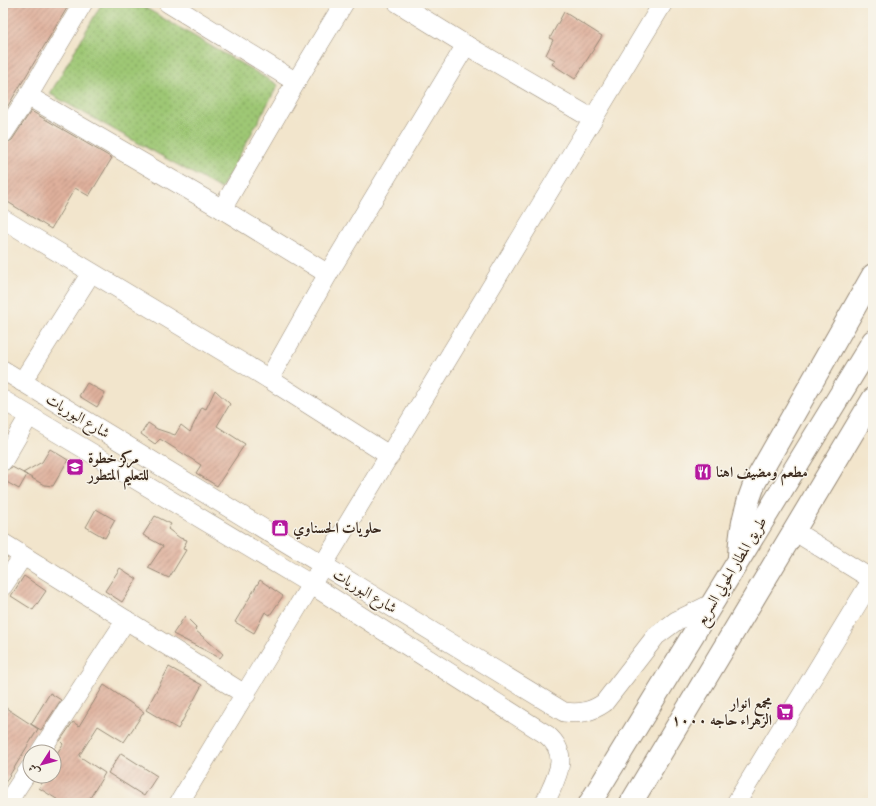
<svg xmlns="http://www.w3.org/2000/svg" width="876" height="806" font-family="Vollkorn,Amiri,serif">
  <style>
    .green { fill: url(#green-dots); stroke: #6c7849 }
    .building { fill: url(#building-hatch) }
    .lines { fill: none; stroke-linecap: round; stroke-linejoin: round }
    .minor-casing { stroke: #968875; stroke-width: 20 }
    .highway-casing { stroke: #968875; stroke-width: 24 }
    .minor { stroke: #fff; stroke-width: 19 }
    .highway { stroke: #fff; stroke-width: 22 }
    .labels { text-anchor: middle; stroke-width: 3; stroke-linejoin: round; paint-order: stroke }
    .street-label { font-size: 15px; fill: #3b2a1e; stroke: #f7f3e8 }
    .poi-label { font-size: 15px; font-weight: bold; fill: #3b2a1e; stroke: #f7f3e8; text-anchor: start }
  </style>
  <defs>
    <pattern id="green-dots" width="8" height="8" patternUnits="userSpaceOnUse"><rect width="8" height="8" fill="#9ec774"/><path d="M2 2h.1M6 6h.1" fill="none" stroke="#82a25f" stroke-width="1.8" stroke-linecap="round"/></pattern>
    <pattern id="building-hatch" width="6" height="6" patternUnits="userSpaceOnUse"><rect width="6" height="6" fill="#dfb09c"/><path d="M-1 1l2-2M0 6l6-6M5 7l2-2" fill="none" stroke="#b68f7f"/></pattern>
  </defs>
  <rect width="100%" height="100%" fill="#f7f3e8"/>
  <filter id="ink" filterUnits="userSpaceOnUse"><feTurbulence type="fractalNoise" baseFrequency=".025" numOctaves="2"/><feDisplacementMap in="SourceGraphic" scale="8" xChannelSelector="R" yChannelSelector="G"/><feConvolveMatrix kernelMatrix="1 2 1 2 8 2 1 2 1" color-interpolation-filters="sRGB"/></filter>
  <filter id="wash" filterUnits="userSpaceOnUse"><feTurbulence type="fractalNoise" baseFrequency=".012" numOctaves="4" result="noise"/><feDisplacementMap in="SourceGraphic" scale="16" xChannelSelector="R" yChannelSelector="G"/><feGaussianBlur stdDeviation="0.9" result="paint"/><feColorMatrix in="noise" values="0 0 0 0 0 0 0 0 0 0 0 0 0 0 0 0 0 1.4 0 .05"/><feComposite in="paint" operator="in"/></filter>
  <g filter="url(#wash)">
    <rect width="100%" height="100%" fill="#f2e5cc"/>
    <!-- green -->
    <polygon class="green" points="102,3 137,3 278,85 221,189 50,94"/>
    <g id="blocks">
      <!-- building -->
      <g class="building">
        <polygon points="3,3 70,3 3,114"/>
        <polygon points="564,12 602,36 575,79 552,64 555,60 546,55 553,40 550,38"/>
        <polygon points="31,111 112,158 89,196 75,188 51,229 3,199 3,145 12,140"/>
        <polygon points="87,383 105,393 97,407 79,396"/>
        <polygon points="215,390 230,404 217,426 245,444 217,486 196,473 201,465 160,439 155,444 141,434 148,423 157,429 175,435 181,425 190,432 202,407 206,409"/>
        <polygon points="50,449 68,460 53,486 44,485 23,473 42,462"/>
        <polygon points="12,467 27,475 19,489 3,480 3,472"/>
        <polygon points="96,509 115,520 105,538 86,527"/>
        <polygon points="155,516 171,524 168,529 180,538 187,540 183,549 186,550 169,578 148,568 163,546 143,535"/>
        <polygon points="120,568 137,579 122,602 105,591"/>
        <polygon points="24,576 46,591 33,610 11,596"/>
        <polygon points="260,580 283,596 270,615 265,612 254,633 235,622"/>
        <polygon points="185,616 196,627 195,630 223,654 220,658 173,634"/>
        <polygon points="169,667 202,685 178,729 146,710"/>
        <polygon points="104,685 144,712 124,742 98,726 79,756 105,773 87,803 63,803 39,788 46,776 54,776 54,758 63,744 60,741 73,722 79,726"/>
        <polygon points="50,693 61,700 41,730 31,724"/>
        <polygon points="3,706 38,729 3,786"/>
        <polygon points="121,753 157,776 144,796 108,773"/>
      </g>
    </g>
  </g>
  <g filter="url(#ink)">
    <use href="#blocks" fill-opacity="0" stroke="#968875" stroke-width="1"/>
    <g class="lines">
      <defs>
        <g id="minor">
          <polyline points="168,3 296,82"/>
          <polyline points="398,3 466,45 593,119"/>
          <polyline points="28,96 222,209 328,274"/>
          <polyline points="3,134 28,96 83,3"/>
          <polyline points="222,209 296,82 344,3"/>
          <polyline points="3,219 269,379 390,456"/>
          <path d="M3,370L564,712C580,714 591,712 604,703L656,636L676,621L711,604"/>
          <polyline points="269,379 328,274 466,45"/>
          <polyline points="22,382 91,273"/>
          <path d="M3,400L312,585L547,735C572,756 555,779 545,803"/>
          <polyline points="3,461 29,416"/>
          <polyline points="794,531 873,580"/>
          <polyline points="3,543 246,695"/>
          <polyline points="3,586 23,556"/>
          <polyline points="40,752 126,620"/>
          <polyline points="7,803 30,768"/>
          <polyline points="179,803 663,3"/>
          <polyline points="736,803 873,578"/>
        </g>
        <g id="highway">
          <path d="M739,556C740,529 745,507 755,482L873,275"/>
          <polyline points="590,803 873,341"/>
          <polyline points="631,803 873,399"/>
        </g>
      </defs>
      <!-- minor casing -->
      <use href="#minor" class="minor-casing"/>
      <!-- highway casing -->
      <use href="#highway" class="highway-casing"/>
      <!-- minor -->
      <use href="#minor" class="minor"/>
      <!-- highway -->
      <use href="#highway" class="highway"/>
    </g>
  </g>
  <!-- icons -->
  <defs>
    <symbol id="school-square" viewBox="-11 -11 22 22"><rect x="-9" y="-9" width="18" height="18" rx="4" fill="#b5179e" stroke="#f7f3e8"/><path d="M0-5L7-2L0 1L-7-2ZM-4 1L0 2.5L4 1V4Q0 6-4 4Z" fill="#fff"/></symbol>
    <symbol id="restaurant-square" viewBox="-11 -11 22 22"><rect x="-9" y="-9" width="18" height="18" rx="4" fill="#b5179e" stroke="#f7f3e8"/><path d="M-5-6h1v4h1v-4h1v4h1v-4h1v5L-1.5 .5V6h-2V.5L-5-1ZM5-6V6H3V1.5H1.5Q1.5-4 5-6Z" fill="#fff"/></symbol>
    <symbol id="shop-square" viewBox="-11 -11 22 22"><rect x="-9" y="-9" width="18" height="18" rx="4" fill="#b5179e" stroke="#f7f3e8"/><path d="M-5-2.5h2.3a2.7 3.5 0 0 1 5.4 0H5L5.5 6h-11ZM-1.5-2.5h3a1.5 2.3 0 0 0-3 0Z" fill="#fff"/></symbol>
    <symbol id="supermarket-square" viewBox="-11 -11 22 22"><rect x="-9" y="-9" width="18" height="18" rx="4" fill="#b5179e" stroke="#f7f3e8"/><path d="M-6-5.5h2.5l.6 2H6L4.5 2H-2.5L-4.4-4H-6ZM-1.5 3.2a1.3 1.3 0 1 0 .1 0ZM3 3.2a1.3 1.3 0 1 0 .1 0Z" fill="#fff"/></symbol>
  </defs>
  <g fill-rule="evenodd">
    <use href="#school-square" x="65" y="457" width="20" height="20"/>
    <use href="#restaurant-square" x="693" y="462" width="20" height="20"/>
    <use href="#shop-square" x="270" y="518" width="20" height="20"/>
    <use href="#supermarket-square" x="775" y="702" width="20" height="20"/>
  </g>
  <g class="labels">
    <!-- street labels -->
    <g class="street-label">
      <text transform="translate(78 416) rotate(31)" y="5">شارع البوريات</text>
      <text transform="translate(731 571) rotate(-59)" y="5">طريق المطار الحولي السريع</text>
      <text transform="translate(365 591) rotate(31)" y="5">شارع البوريات</text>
    </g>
    <!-- poi labels -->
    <g class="poi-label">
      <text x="88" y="463">مركز خطوة<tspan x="88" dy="17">للتعليم المتطور</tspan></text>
      <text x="716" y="477">مطعم ومضيف اهنا</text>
      <text x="293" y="533">حلويات الحسناوي</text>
      <text x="772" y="708" text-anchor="end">مجمع انوار<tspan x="772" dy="17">الزهراء حاجه ١٠٠٠</tspan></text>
    </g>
  </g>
  <!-- margin -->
  <rect width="876" height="806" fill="none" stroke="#f7f3e8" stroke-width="16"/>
  <!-- north arrow -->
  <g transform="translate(42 764) rotate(234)"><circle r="19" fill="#f7f3e8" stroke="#aca397"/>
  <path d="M0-3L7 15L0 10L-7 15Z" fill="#b5179e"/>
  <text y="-6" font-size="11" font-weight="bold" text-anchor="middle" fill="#3b2a1e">ش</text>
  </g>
</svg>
